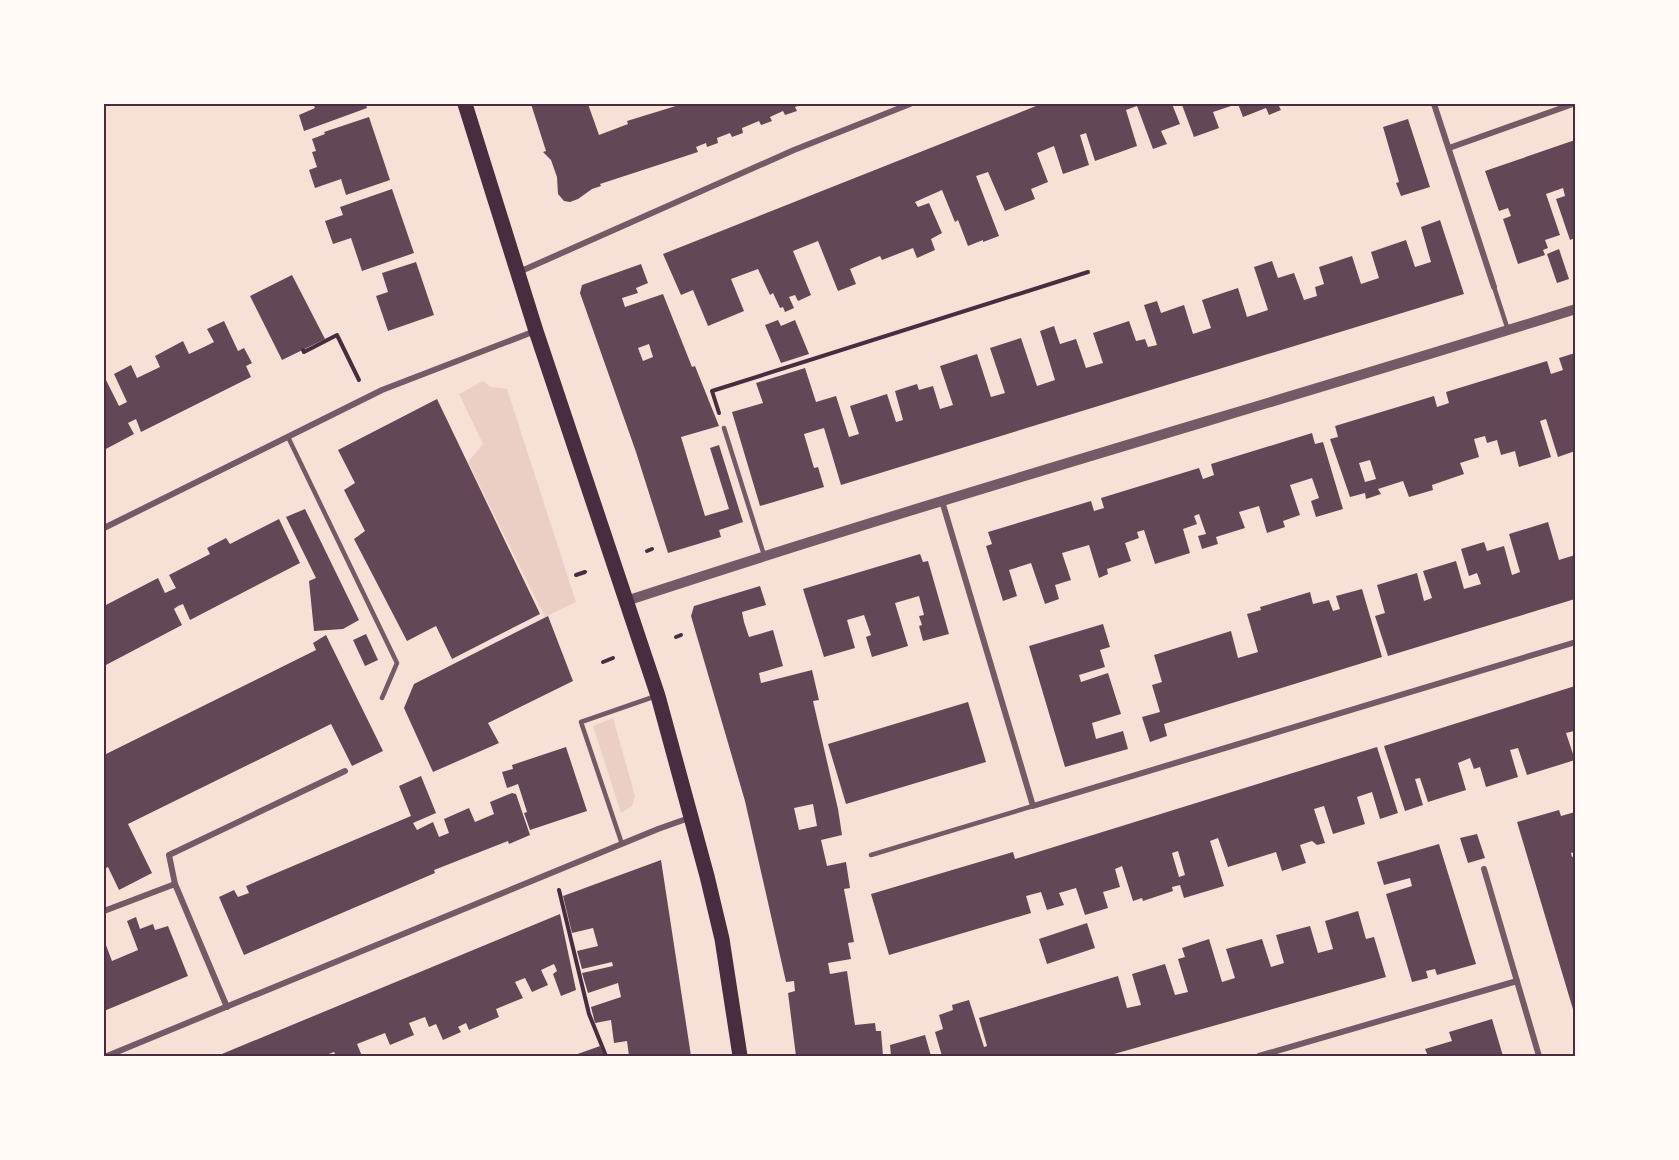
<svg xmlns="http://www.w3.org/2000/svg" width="1679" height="1160" font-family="'Open Sans',sans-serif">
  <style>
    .green { fill: #ebcfc5 }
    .building { fill: #644757; fill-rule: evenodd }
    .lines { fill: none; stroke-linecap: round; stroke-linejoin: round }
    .path { stroke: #4a2c40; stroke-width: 4 }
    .service { stroke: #755966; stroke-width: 4.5 }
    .minor { stroke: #755966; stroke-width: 6 }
    .tertiary { stroke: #755966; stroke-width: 10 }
    .primary { stroke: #4a2c40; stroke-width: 15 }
    .neatline { fill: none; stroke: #4a2c40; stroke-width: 2 }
  </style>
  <rect width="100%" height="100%" fill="#f7e1d7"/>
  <!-- green -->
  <g class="green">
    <polygon points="483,381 491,387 507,389 576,602 545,617 468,462 483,444 459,394"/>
    <polygon points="613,718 635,796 632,806 621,813 593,726"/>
  </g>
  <!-- building -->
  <g class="building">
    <polygon points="313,104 366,104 367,108 304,131 299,115 315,108"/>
    <polygon points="531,104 588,104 599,135 628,124 627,121 679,105 679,104 803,104 795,107 797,111 785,115 783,111 770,117 772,121 761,125 759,121 742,128 743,133 732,137 730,133 717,138 718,143 707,147 706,143 696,147 698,152 600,184 601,186 592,189 578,199 570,202 564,201 558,194 557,177 551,160 543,152 546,151"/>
    <polygon points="1041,104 1172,104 1180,124 1161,131 1167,144 1153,149 1137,106 1126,110 1137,146 1095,161 1086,133 1080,135 1089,165 1063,174 1054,146 1037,153 1048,182 1031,189 1035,199 1005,211 988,172 976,176 999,236 983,242 983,240 968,246 958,220 955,222 942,190 915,202 918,207 929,203 942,233 931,239 935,250 917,258 913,248 882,260 880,256 850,269 856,284 838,291 818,241 793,251 811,295 798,301 795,295 789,297 794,308 785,312 783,307 780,308 773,293 770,295 758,269 731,279 744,311 708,326 693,290 681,295 663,254"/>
    <polygon points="1185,104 1230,104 1231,106 1213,112 1219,128 1194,137 1182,105"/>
    <polygon points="1238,104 1278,104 1281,110 1269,115 1266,108 1243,117"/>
    <polygon points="369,117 390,180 346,195 341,179 315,188 309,170 317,167 312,152 316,151 312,139 325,134 324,132"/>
    <polygon points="1408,119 1430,187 1401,196 1396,183 1399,182 1383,127"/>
    <polygon points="1575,140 1575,238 1570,240 1556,199 1565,196 1563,188 1546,194 1560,235 1545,240 1548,248 1543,250 1545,255 1518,264 1503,219 1511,216 1508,208 1499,211 1485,171"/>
    <polygon points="392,189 414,253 362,271 351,238 333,244 325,221 343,215 340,207"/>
    <polygon points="1440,220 1464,294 841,485 824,428 804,434 814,468 818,467 824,487 760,506 732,412 763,403 756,383 805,368 816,402 836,396 849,437 859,434 850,406 887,394 896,422 903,420 895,391 917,384 919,390 933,386 940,409 953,405 940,366 977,354 991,397 1005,393 990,348 1021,338 1037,386 1055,380 1040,331 1054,326 1060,344 1076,339 1086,368 1103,363 1093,333 1129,321 1136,341 1145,339 1148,347 1157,345 1144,305 1157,301 1161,313 1184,305 1193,334 1211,328 1202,300 1238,288 1247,317 1268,310 1254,267 1272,261 1278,278 1294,273 1304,300 1317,296 1315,287 1324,284 1319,267 1352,256 1361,284 1379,278 1371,252 1406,240 1415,267 1431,262 1421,227"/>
    <polygon points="1559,249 1569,279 1557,283 1547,254"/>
    <polygon points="416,262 434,315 388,331 376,296 388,292 382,273"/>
    <path d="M641,264L648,283L636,288L638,293L622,298L625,307L663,294L692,367L695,366L719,426L681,437L705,516L729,509L710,448L719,445L743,522L719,530L721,537L668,553L636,452L580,293L582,285ZM649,344L653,357L643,361L638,348Z"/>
    <polygon points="292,275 325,339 282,360 250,296"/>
    <polygon points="778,320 781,326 795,320 809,354 781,363 765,325"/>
    <polygon points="224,321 238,351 244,348 252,363 246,366 251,377 141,432 136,419 128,423 134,434 104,450 104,376 119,406 127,402 114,374 131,365 137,378 160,367 155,356 183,341 189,354 204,347 214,342 207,329"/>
    <path d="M1575,353V451L1558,457L1546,419L1540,421L1551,457L1519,467L1515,451L1501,455L1497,440L1487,443L1485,436L1474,439L1479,457L1460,463L1464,474L1432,485L1433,490L1409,497L1403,481L1378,489L1381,494L1366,499L1365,493L1350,497L1330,439L1338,437L1335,426L1434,396L1437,407L1449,403L1446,392L1547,361L1551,374L1563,370L1559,358ZM1370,460L1376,479L1365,482L1359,463Z"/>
    <polygon points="437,399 540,614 452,659 436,626 407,641 354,539 365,531 344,490 355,483 338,450"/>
    <polygon points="1312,433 1315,444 1323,442 1343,509 1316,517 1311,501 1319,498 1312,478 1290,485 1300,515 1283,521 1285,527 1267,533 1259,506 1239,512 1245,528 1216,537 1218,544 1202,549 1198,536 1206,534 1199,514 1194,516 1197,524 1183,529 1190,553 1155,564 1144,530 1137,532 1139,538 1125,543 1131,561 1107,569 1108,574 1099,578 1089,545 1062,553 1071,580 1055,585 1059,599 1045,604 1031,563 1009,570 1017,596 1003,601 986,546 992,544 988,532 1091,501 1094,511 1104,508 1101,498 1199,468 1203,479 1214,475 1211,464"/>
    <polygon points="305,509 359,620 343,629 314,631 309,581 316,578 286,517"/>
    <polygon points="279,519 300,563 190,620 183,604 178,606 174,609 182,625 104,666 104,606 158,578 165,593 176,588 169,575 210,554 207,548 226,538 230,544"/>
    <polygon points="1548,522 1559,560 1575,555 1575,599 1388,656 1375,616 1385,613 1377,585 1417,573 1424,601 1432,598 1423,571 1456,561 1464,589 1481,584 1477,573 1469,576 1461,549 1484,542 1487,551 1504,546 1512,575 1520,572 1509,534"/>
    <polygon points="920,554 923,562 928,561 949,634 923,641 919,626 922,625 919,616 924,615 919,596 895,603 908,646 872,657 866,637 871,635 864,615 847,620 855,648 824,657 803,589"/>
    <path d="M760,586L766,605L742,612L744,622L749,637L773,630L783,666L759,673L761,683L812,670L819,700L813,701L838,809L842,835L821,840L827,866L846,862L850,888L844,889L854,942L848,943L851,959L828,963L830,974L847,971L855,1025L875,1023L876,1031H881L883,1056H796L788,993L795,991L794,981L786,982L745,801L691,616L694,606ZM813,804L817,826L799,830L794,808Z"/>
    <polygon points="1362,589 1382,657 1164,724 1167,736 1150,742 1142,717 1160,712 1152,685 1162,682 1154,655 1231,631 1238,658 1258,652 1247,614 1261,610 1260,607 1310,592 1313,604 1329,600 1333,611 1340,609 1336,596"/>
    <polygon points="548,616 573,681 488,723 499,743 433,772 404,708 414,684"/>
    <polygon points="1103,624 1110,647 1100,650 1105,667 1079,675 1081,682 1108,673 1121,714 1092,723 1096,739 1123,731 1128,749 1065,767 1029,646"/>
    <polygon points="366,634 378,660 365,666 353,640"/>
    <polygon points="326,635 383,751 352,766 331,724 128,824 152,873 119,890 108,867 104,869 104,755 316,650 313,643"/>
    <polygon points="1575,686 1575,735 1574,731 1566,733 1575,760 1527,775 1518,748 1510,750 1518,777 1486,787 1480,767 1474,769 1470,758 1458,763 1466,790 1428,802 1420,778 1415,779 1423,805 1405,811 1384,746"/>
    <polygon points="968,702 986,762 846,804 828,744"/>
    <polygon points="566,747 587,811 530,830 524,813 527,812 518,784 507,788 502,772 513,769 512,765"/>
    <path d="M1377,747L1398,813L1380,819L1372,792L1357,797L1365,824L1333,834L1324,806L1314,809L1325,843L1317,845L1312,841L1300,845L1306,863L1282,871L1276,852L1228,867L1218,838L1210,841L1224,886L1184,898L1180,885L1172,887L1173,891L1143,901L1142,898L1133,901L1122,866L1115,869L1120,887L1103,892L1108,908L1085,915L1076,888L1059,893L1064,905L1047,910L1041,892L1026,896L1031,913L889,955L871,894L1013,852L1015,859ZM1178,851L1185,875L1179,877L1172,853Z"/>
    <polygon points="421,776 436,813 413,823 417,830 433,822 439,837 449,833 444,819 469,808 475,822 494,814 490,802 512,793 516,794 530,835 509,844 508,841 434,870 435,873 244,955 219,897 234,890 238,897 249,893 246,886 411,816 399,786"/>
    <polygon points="1559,810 1561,816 1575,812 1575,852 1571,853 1572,857 1575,856 1575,1016 1517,822"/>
    <polygon points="1477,834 1485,858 1468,863 1460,838"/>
    <polygon points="1439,844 1476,964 1437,975 1435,969 1426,971 1428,978 1412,982 1386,894 1412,886 1410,878 1384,885 1377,862"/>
    <polygon points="661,860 691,1056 629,1056 627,1041 614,1043 611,1020 595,1023 591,1007 621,997 618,983 588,993 582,973 613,966 612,962 582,969 577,951 598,946 593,928 572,933 563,896"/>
    <polygon points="1358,911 1366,939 1374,937 1386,977 1107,1056 942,1056 935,1032 943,1029 939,1015 953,1010 952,1005 969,1000 984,1047 987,1046 979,1018 1118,976 1127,1008 1141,1005 1132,974 1165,964 1175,995 1188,992 1178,959 1185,957 1182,948 1209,939 1222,982 1235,978 1226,949 1262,939 1271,967 1284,963 1276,935 1310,926 1318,953 1333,949 1325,921"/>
    <polygon points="560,914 576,990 561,996 553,974 557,971 554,964 541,970 548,985 532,992 525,978 515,982 523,998 496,1009 499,1017 469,1030 466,1023 458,1027 461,1032 443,1040 436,1024 429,1027 425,1017 409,1023 414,1035 390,1045 385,1033 357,1044 362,1056 336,1056 334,1052 324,1056 217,1056"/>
    <polygon points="136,917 140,929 153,924 155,930 168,926 188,976 104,1011 104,940 112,961 138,950 127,921"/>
    <polygon points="1087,923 1095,948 1047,964 1039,939"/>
    <polygon points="1492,1019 1503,1056 1428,1056 1425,1049 1452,1041 1449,1032"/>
    <polygon points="925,1035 931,1056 891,1056 890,1045"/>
    <polygon points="600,1046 604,1056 572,1056"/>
  </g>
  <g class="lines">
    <!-- path -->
    <g class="path">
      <polyline points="303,350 304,352 337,335 359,380"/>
      <polyline points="719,413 712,391 1088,272"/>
      <polyline points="647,551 652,549"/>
      <polyline points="576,575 585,572"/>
      <polyline points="676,637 681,635"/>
      <polyline points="603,662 613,658"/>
      <polyline points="559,890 589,1014 606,1056"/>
    </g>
    <!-- service -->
    <g class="service">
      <polyline points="1494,287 1508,330"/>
      <polyline points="724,428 764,555"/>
      <polyline points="288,437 397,663 382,698"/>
      <polyline points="622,844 581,722 656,696"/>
      <polyline points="871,855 1033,806"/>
    </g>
    <!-- minor -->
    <g class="minor">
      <polyline points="1434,104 1494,287"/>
      <polyline points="1449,148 1573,104"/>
      <polyline points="519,272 794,150 910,104"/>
      <polyline points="942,501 1033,806 1576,642"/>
      <polyline points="104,528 382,390 535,331"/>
      <polyline points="1484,869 1539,1056"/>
      <polyline points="175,884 169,855 345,771"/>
      <polyline points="104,911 175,884 227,1007"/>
      <polyline points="107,1056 658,829 689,818"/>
      <polyline points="1259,1056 1517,981"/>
    </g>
    <!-- tertiary -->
    <path class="tertiary" d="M626,601C941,497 1259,408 1576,309"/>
    <!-- primary -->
    <polyline class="primary" points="465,104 536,331 658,696 707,876 722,939 740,1056"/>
  </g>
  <!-- border -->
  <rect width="1679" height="1160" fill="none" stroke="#fffaf5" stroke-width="210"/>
  <rect x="105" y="105" width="1469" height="950" class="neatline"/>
</svg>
